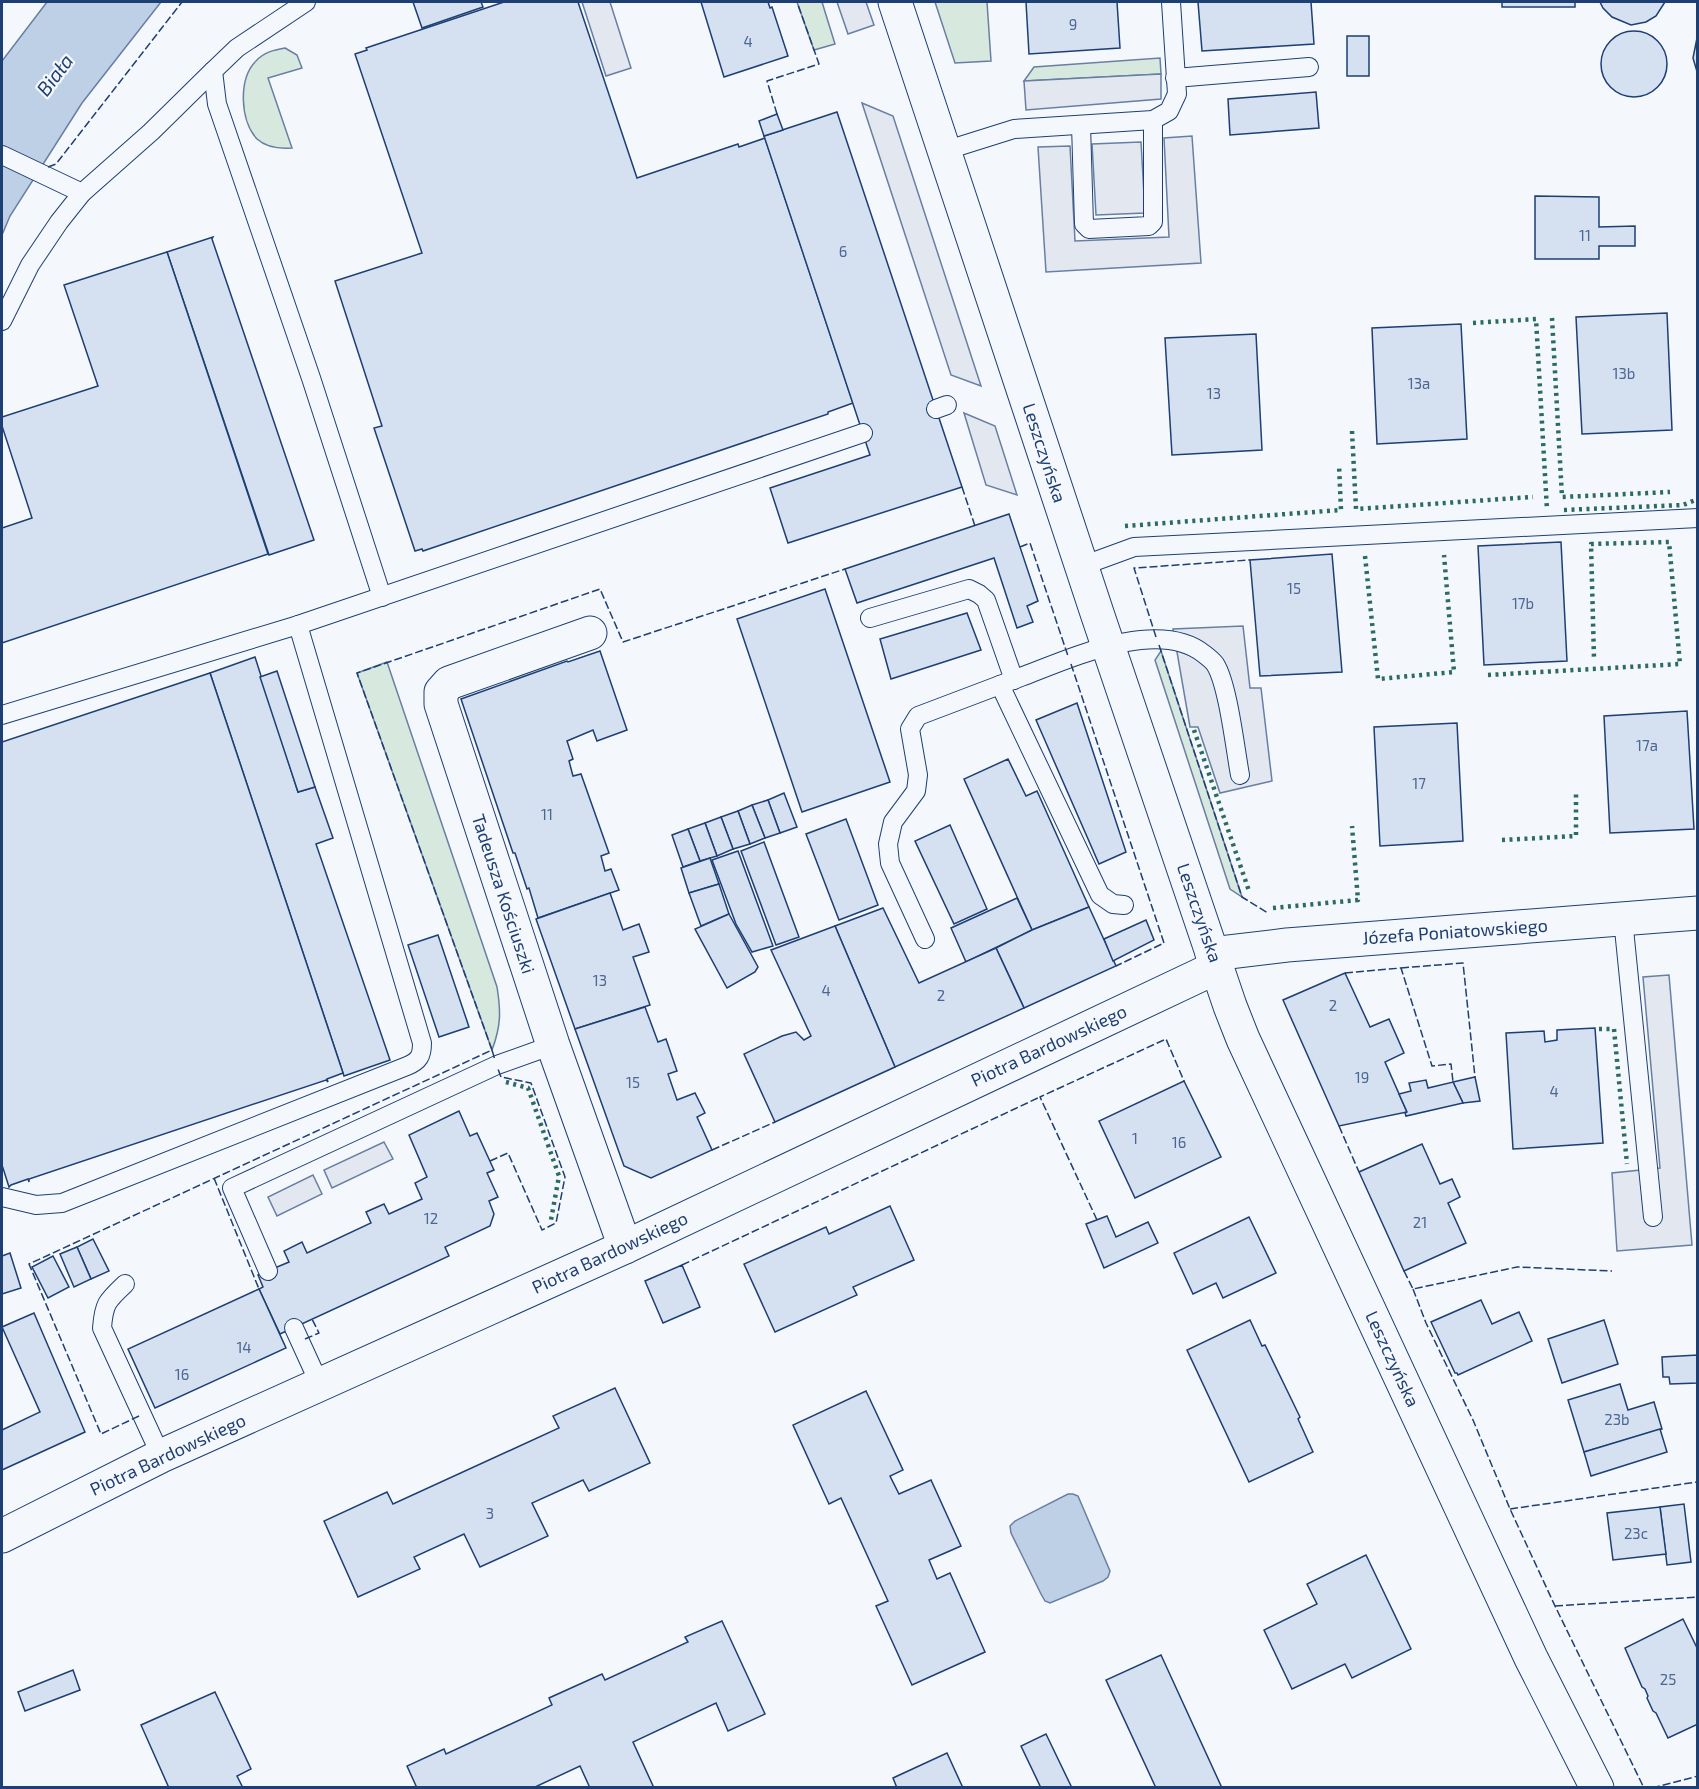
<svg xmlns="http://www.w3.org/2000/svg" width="1699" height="1789" font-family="'Exo 2',sans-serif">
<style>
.green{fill:#d7e8df;stroke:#687fa3;stroke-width:1.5}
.parking{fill:#e3e8f0;stroke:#687fa3;stroke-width:1.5}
.water{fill:#bed0e5;stroke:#687fa3;stroke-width:1.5}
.building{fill:#d5e0f0;stroke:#1d3f73;stroke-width:1.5}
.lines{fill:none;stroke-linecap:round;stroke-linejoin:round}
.lane-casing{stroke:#1d3f73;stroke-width:20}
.street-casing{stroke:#1d3f73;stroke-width:35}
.lane{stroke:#f4f7fb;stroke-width:18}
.street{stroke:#f4f7fb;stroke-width:33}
.hedge{stroke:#2c6c60;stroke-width:4.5;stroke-dasharray:3 4.5;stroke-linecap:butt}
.fence{stroke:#1d3f73;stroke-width:1.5;stroke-dasharray:8 3;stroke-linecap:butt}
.labels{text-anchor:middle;stroke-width:4.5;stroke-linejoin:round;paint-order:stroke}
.number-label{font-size:15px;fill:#4b6792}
.street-label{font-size:18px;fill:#1d3f73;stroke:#f4f7fb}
.water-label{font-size:20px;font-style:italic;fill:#1d3f73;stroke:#f4f7fb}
</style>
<rect width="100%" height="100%" fill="#f4f7fb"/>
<!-- green -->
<g class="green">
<path d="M797 2H822L835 44 814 50Z"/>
<path d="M935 2H987L991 61 955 63Z"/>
<path d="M285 48 297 55 302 68 268 78 292 148C279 149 267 148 257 139 240 121 238 79 256 61 264 52 274 50 285 48Z"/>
<path d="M1160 58 1161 74 1024 81 1034 67Z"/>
<path d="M1161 651 1242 897 1230 889 1155 660Z"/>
<path d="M387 662 497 987C501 1012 501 1026 492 1050L357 673Z"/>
</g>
<!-- parking -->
<g class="parking">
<path d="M582 2H610L631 68 606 76Z"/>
<path d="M837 2H866L874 25 848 34Z"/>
<path d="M1161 74V99L1026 110 1024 81Z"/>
<path d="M862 103 893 116 981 386 951 375Z"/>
<path d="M1192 136 1201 263 1046 272 1038 147 1070 146 1075 241 1169 237 1164 138Z"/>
<path d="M1141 142 1145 213 1096 215 1092 144Z"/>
<path d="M964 413 995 426 1017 495 986 485Z"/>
<path d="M1243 626 1250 688H1261L1272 781 1220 793 1198 727H1190L1173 629Z"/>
<path d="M1669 975 1692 1245 1617 1251 1612 1173 1660 1168 1643 977Z"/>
<path d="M384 1142 393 1159 332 1188 324 1170Z"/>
<path d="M313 1175 322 1194 277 1216 268 1197Z"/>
</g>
<!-- water -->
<g class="water">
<path d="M47 2H161L82 103 10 216 2 235V61Z"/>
<path d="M1068 1494H1073L1078 1496 1110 1571 1108 1577 1103 1581 1050 1603 1045 1601 1041 1594 1011 1533 1010 1526 1015 1521Z"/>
</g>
<!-- building -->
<g class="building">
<path d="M413 2H481L483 7 422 28Z"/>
<path d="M504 2H578L637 178 738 144 739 147 765 138 853 403 828 412V414L423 551 422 549 415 551 374 428 382 426 335 281 422 253 355 54 367 50 366 48Z"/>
<path d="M701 2H768L770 8 772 7 788 56 724 77Z"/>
<path d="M1026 2H1117L1120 48 1029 54Z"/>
<path d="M1198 2H1311L1314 44 1202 51Z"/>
<rect x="1502" y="2" width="73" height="5"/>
<path d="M1600 2H1665L1656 16 1646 22 1631 25 1612 17 1603 8Z"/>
<circle cx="1634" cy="64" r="33"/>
<path d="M1698 33V75L1693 58Z"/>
<rect x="1347" y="36" width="22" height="40"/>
<path d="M1316 92 1319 128 1230 135 1228 99Z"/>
<path d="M837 112 962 487 788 543 770 488 870 455 764 136Z"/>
<path d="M777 114 783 130 764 136 759 121Z"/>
<path d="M1535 196 1599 197V227L1635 226V246H1599V259H1535Z"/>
<path d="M213 237 212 239 314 540 269 555 167 252Z"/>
<path d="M167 252 268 554 2 643V528L32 518 2 426V417L98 386 64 285Z"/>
<path d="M1667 313 1672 430 1582 434 1576 317Z"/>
<path d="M1461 324 1467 439 1377 444 1372 328Z"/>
<path d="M1256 334 1262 450 1172 455 1165 338Z"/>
<path d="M1009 514 1038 601 1027 606 1033 622 1017 628 994 558 857 603 845 569Z"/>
<path d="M1561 542 1567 661 1484 665 1478 546Z"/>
<path d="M1332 554 1342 672 1260 676 1250 560Z"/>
<path d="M825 589 890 782 802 812 737 619Z"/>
<path d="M967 613 981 650 891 679 880 639Z"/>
<path d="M600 651 627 730 597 741 593 730 567 741 573 759 569 761 573 776 581 774 609 853 601 856 605 871 611 869 619 890 538 918 529 888 527 889 515 853H513L461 699 567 661 568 662Z"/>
<path d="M255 657 298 792 315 787 333 838 316 844 390 1060 344 1076 210 673Z"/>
<path d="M277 671 315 787 298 792 260 677Z"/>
<path d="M210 673 343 1073 327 1079 328 1082 326 1080 29 1179V1182L28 1179 11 1185 9 1187 2 1165V742Z"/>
<path d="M1077 703 1126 852 1099 864 1036 720Z"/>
<path d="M1687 711 1694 829 1610 833 1604 716Z"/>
<path d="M1457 723 1463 841 1380 846 1374 727Z"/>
<path d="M1008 759 1026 796 1037 791 1089 907 1032 930 964 779Z"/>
<path d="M784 793 797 827 780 833 768 800Z"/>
<path d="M768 800 780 833 765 838 752 805Z"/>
<path d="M752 805 765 838 750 844 738 811Z"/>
<path d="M738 811 750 844 733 849 721 817Z"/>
<path d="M721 817 733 849 717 856 705 823Z"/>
<path d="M846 819 878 905 839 920 806 834Z"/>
<path d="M705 823 717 856 700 861 688 829Z"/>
<path d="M950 825 987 909 954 924 915 841Z"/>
<path d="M688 829 700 861 683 867 672 835Z"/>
<path d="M764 842 799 937 776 945 741 851Z"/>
<path d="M738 851 773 946 752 952 736 924 712 860Z"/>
<path d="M710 858 719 884 689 893 681 868Z"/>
<path d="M719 884 729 914 701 926 689 893Z"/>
<path d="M610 893 623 930 639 924 649 952 633 957 650 1005 575 1029 536 919Z"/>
<path d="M1017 898 1032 930 966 962 951 928Z"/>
<path d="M1089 907 1116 966 1024 1008 996 948 1032 930Z"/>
<path d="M883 908 919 983 996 948 1024 1008 895 1067 835 926Z"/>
<path d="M729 914 758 967 755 972 727 988 695 929Z"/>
<path d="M1146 920 1154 940 1113 961 1104 939Z"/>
<path d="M835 926 895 1067 775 1122 744 1054 782 1036 796 1032 804 1040 811 1036 771 950Z"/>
<path d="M438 935 469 1027 439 1037 408 945Z"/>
<path d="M1345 973 1370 1027 1389 1019 1404 1053 1385 1062 1407 1112 1339 1126 1283 1000Z"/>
<path d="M645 1007 658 1042 666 1039 677 1071 668 1074 677 1100 695 1093 705 1113 697 1117 712 1150 651 1178 624 1166 575 1029Z"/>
<path d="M1595 1028 1603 1143 1513 1149 1506 1033 1544 1031 1545 1042 1557 1040V1030Z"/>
<path d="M1475 1077 1480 1101 1463 1103 1453 1082Z"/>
<path d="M1426 1080 1428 1088 1453 1082 1463 1103 1406 1116 1405 1113 1407 1112 1399 1094 1411 1091 1409 1083Z"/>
<path d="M1184 1081 1221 1157 1135 1198 1099 1121Z"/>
<path d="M459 1111 470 1136 477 1133 494 1170 487 1173 498 1197 489 1201 494 1214 490 1226 445 1247 449 1256 280 1334 259 1289 263 1287 258 1275 289 1262 284 1251 302 1242 307 1253 371 1223 366 1212 384 1204 389 1214 422 1199 415 1183 427 1177 409 1135Z"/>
<path d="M1422 1144 1440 1184 1452 1179 1460 1197 1448 1203 1466 1243 1404 1271 1359 1172Z"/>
<path d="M890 1206 914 1260 853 1287 857 1295 775 1332 744 1264 826 1227 829 1234Z"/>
<path d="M1107 1216 1116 1237 1148 1222 1158 1243 1104 1268 1086 1224Z"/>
<path d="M1249 1217 1276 1273 1223 1298 1216 1283 1193 1294 1174 1253Z"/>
<path d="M93 1239 109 1271 91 1279 77 1247Z"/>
<path d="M77 1247 91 1279 74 1287 60 1254Z"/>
<path d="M10 1253 21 1288 2 1294V1256Z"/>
<path d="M53 1256 69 1287 48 1298 32 1267Z"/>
<path d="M682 1265 700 1307 663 1323 645 1281Z"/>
<path d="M259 1289 286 1348 155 1408 128 1349Z"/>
<path d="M1481 1300 1492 1324 1519 1312 1532 1341 1458 1375 1457 1373H1455L1431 1322Z"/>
<path d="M34 1313 85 1432 2 1470V1430L40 1412 2 1327Z"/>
<path d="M1250 1320 1262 1346 1265 1345 1300 1417 1298 1419 1313 1452 1249 1482 1187 1350Z"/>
<path d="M1604 1320 1618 1364 1562 1383 1548 1339Z"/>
<path d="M1698 1355V1383L1670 1384 1669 1377H1663L1662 1357Z"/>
<path d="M1620 1384 1628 1410 1654 1402 1662 1429 1584 1452 1568 1400Z"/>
<path d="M615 1388 650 1463 589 1491 583 1480 532 1503 548 1536 480 1567 464 1534 414 1557 420 1569 358 1597 324 1521 387 1492 393 1504 559 1428 553 1416Z"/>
<path d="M866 1391 903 1470 890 1476 899 1494 931 1480 961 1546 929 1560 937 1579 950 1573 985 1652 912 1685 876 1606 888 1601 841 1498 829 1504 793 1425Z"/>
<path d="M1660 1429 1667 1452 1591 1476 1584 1452Z"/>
<path d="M1684 1504 1691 1562 1667 1565 1660 1507Z"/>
<path d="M1660 1507 1666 1554 1613 1560 1607 1513Z"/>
<path d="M1366 1555 1411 1649 1352 1678 1345 1664 1292 1689 1264 1630 1317 1604 1307 1584Z"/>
<path d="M1683 1619 1698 1650V1724L1668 1738 1656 1713 1653 1711 1647 1698 1648 1696 1645 1689 1642 1687 1625 1648Z"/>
<path d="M722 1621 765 1714 728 1731 716 1703 633 1742 654 1788H590L580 1766 533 1788H417L407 1766 444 1749 446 1754 552 1705 549 1698 602 1674 605 1680 688 1642 685 1637Z"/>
<path d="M1161 1655 1222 1788H1156L1106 1680Z"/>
<path d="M73 1670 80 1690 25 1711 18 1692Z"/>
<path d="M215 1692 251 1769 237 1776 243 1788H169L141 1725Z"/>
<path d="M1046 1734 1072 1788H1041L1021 1746Z"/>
<path d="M947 1753 963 1788H897L893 1778Z"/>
</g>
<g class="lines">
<!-- lane casing -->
<g class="lane-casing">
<g id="lane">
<path d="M306 2 237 48 213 71 217 104 311 378 382 597"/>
<path d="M1175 78 1309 67"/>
<path d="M1081 125 1084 224 1089 229 1149 226 1153 222V120"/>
<path d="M944 151 1014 129 1153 120 1169 111 1177 94 1171 2"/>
<path d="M2 155 82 193 151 132 213 71"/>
<path d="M2 321 30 265 59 222 82 193"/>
<path d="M936 409 947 405"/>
<path d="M1082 566 1134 547 1698 518"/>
<path d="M870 618 969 589 979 594 986 600 1014 680"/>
<path d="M1000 685 1100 895 1113 904 1124 905"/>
<path d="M2 715 298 625 863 433"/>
<path d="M1623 919 1653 1217"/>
<path d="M925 939 890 863 888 844 893 822 916 791 918 775 910 729 918 716C952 703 987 690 1021 677 1069 659 1158 617 1204 654 1208 657 1212 660 1215 664 1228 684 1235 748 1240 775"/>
<path d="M2 1197 36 1205 62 1203 407 1066C419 1061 422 1056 422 1043L298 625"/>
<path d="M268 1271 232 1188 497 1065 553 1045"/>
<path d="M125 1284C107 1301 104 1303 102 1328L161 1456"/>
<path d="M294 1328 320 1385"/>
</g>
</g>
<!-- street casing -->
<g class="street-casing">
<g id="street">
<path d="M895 2 1098 616 1230 1006 1243 1039 1531 1658 1597 1788"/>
<path d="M590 633 449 683 441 692V704L553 1045 625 1247"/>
<path d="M1212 954 1287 945 1698 913"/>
<path d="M2 1536 161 1456 625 1247 1217 967"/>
</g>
</g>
<!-- lane -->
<use href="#lane" class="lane"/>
<!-- street -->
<use href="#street" class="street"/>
<!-- hedge -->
<g class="hedge">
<path d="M1552 318 1562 497 1670 492"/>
<path d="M1473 323 1536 319 1547 510"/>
<path d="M1352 431 1356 509 1533 497"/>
<path d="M1564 510 1683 505 1698 499"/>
<path d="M1125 526 1341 510 1339 465"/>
<path d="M1365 556 1378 679 1454 672 1444 555"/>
<path d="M1488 675 1680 664 1669 542 1591 544 1594 659"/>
<path d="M1194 730 1249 891"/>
<path d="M1502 840 1576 836V792"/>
<path d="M1273 908 1358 900 1352 826"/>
<path d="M1599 1029H1614L1627 1164"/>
<path d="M506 1082 528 1088 559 1176 551 1220"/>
</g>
<!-- fence -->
<g class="fence">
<path d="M777 114 767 81 819 64 797 2"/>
<path d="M48 167 56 164 182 2"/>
<path d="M962 487 975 526"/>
<path d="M1020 547 1030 543 1068 656"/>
<path d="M1156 637 1134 568 1250 560"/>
<path d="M1159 645 1242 897 1268 913"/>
<path d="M1071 664 1164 943 1116 966"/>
<path d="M1401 968 1463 963 1475 1077"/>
<path d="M1345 973 1401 968 1432 1066 1451 1064 1453 1082"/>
<path d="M492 1050 357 673 600 589 623 642 845 569"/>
<path d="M1339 1126 1359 1172"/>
<path d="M712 1150 775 1122"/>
<path d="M490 1161 508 1153 542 1230 556 1223 565 1177 531 1083 501 1077 498 1069"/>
<path d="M214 1178 259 1289"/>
<path d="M1097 1220 1040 1097 1166 1039 1184 1081"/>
<path d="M682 1265 1040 1097"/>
<path d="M1404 1271 1413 1289 1517 1267 1612 1271"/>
<path d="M1413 1289 1426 1323 1473 1420 1510 1509 1555 1606 1644 1788"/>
<path d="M305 1339 319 1333 312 1319"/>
<path d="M139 1416 101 1434 29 1264 492 1050 495 1060"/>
<path d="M1510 1509 1697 1482"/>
<path d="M1555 1606 1698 1597"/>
<path d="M1652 1788 1698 1776"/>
</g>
</g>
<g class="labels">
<!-- number labels -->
<g class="number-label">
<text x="1073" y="30">9</text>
<text x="748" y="47">4</text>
<text x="1585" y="241">11</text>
<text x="843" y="257">6</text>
<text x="1624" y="379">13b</text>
<text x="1419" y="389">13a</text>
<text x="1214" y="399">13</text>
<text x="1294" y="594">15</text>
<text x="1523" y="609">17b</text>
<text x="1647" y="751">17a</text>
<text x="1419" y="789">17</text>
<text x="547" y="820">11</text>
<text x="600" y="986">13</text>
<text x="826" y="996">4</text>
<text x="941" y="1001">2</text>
<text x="1333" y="1011">2</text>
<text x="1362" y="1083">19</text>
<text x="633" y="1088">15</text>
<text x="1554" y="1097">4</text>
<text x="1135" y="1144">1</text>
<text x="1179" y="1148">16</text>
<text x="431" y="1224">12</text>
<text x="1420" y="1228">21</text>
<text x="244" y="1353">14</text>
<text x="182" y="1380">16</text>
<text x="1617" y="1425">23b</text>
<text x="490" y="1519">3</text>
<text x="1636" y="1539">23c</text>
<text x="1668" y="1685">25</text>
</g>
<!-- street labels -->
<g class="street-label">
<text transform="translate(1044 453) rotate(72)" y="6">Leszczyńska</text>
<text transform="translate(503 894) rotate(72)" y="6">Tadeusza Kościuszki</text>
<text transform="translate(1199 913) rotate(71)" y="6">Leszczyńska</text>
<text transform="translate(1455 932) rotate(-4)" y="6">Józefa Poniatowskiego</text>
<text transform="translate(1049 1046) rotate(-25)" y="6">Piotra Bardowskiego</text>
<text transform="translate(610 1253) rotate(-25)" y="6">Piotra Bardowskiego</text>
<text transform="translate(1392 1359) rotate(65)" y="6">Leszczyńska</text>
<text transform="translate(168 1455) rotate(-25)" y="6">Piotra Bardowskiego</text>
</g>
<!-- water labels -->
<g class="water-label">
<text transform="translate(55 75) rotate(-53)" y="7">Biała</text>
</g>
</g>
<!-- border -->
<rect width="1699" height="1789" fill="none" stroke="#1d3f73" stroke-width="6"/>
</svg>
